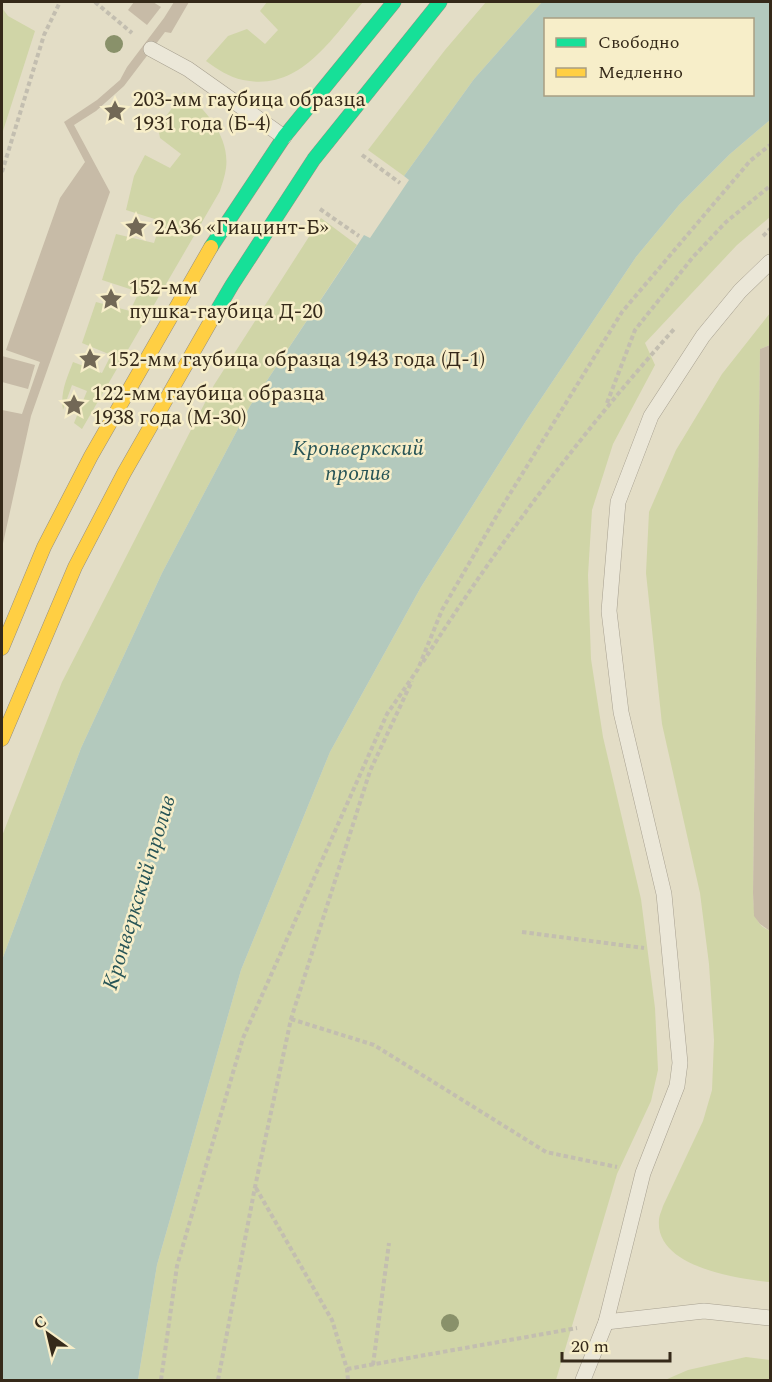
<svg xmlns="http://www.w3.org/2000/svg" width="772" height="1382" font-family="Spectral,serif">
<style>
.green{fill:#d0d5a7}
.water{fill:#b3c9bd;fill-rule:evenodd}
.building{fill:#c7bba7}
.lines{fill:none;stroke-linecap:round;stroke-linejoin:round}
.lane-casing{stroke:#a7a090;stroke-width:16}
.fast-casing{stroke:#979080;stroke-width:15}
.slow-casing{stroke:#979080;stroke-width:15}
.path{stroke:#c3beb0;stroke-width:4;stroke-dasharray:4.5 3;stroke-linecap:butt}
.lane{stroke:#ebe7d8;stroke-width:15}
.fast{stroke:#16e098;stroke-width:14}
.slow{stroke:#ffcf43;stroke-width:14}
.tree{fill:#89916a}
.labels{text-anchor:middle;stroke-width:5;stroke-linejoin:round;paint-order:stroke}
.poi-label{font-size:21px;fill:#352919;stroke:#f7eec9;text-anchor:start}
.water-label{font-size:22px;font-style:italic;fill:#275456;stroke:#f7eec9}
</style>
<rect width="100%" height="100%" fill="#e3ddc6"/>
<!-- green -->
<g class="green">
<path d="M267 2H363C331 39 300 92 243 80 229 77 217 69 206 61L228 36 247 29 265 44 278 30 260 11Z"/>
<path d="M486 2H542L474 79 404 176 368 150 445 50Z"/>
<path d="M2 8 8 16 35 31 2 134Z"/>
<path d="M184 92C206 110 230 137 226 168 225 176 222 184 220 191L82 429 74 423 87 391 72 385 63 410C60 392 67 378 73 362L102 373 111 355 82 343 96 302 130 311 139 292 102 280 116 234 154 243 161 221 126 210 134 176 145 155 170 168 181 154 160 138 158 127Z"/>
<path d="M770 120V217L737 245 645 343 655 365 613 444 592 510 588 575 591 659 603 737 641 899 655 1008 658 1070 651 1101 617 1174 556 1380H138L157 1265 241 970 330 752 421 587 526 421 636 257 679 205 730 154Z"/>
<path d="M321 218 357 245 250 406 162 573 81 748 2 960V836L62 682 214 385Z"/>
<path d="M770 313V345L760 349 753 893C754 909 753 924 770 931V1282C738 1279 655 1267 659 1220 659 1216 662 1210 663 1206L703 1121 712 1090 714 1040 709 964 700 893 662 724 646 573 649 512 676 450 722 374Z"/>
<path d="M746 1357 770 1360V1380H665L688 1370Z"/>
</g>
<!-- water -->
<path class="water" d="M542 2H770V120L730 154 679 205 636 257 526 421 421 587 330 752 241 970 157 1265 138 1380H2V960L81 748 162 573 250 406 364 235 370 238 409 180 404 176 474 79ZM546 20H752V94H546Z"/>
<!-- building -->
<g class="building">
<path d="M134 2H153L161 7 147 25 128 10Z"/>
<path d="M174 2H189L171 33 165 32 124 86 96 111 74 125 110 192 31 416 2 548V410L22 414 40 362 6 350 60 198 85 162 64 122 97 100 120 80 127 67 164 18Z"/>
<path d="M770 345V931L760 924 754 916 753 893 760 349Z"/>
<path d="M2 356 35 365 28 389 2 382Z"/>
</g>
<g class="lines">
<!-- lane casing -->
<g class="lane-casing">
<g id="lane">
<path d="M151 49 188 69 284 137"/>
<path d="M606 1322 704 1311 770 1318"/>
<path d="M583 1380 606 1322 643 1173 677 1086 680 1063 664 894 621 712 609 611 618 502 651 416 703 336 740 291 770 262"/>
</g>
</g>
<!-- fast casing -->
<g class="fast-casing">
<g id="fast">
<path d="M211 247 284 137 394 2"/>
<path d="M212 319 232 285 314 159 440 2"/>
</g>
</g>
<!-- slow casing -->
<g class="slow-casing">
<g id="slow">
<path d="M2 648 44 547 91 456 211 247"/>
<path d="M2 739 75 567 124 473 212 319"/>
</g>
</g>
<!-- path -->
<g class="path">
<path d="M95 2 132 33"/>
<path d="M362 155 400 183"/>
<path d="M2 172 44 35 60 2"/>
<path d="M320 209 359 236"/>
<path d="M763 236 770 229"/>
<path d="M607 403 635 330 693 257 726 222 770 186"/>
<path d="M423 662C498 544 582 432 675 328"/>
<path d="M522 932 644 948"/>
<path d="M291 1019 374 1045 546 1152 617 1167"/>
<path d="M256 1188 332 1320 347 1369 348 1380"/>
<path d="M373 1365 389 1243"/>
<path d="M347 1369 577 1328"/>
<path d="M161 1380 177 1266 243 1038 387 714 418 669 442 610 500 510 622 312 750 161 770 145"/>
<path d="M218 1380 255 1187 291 1019 370 771 412 681"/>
</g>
<!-- lane -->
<use href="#lane" class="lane"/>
<!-- fast -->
<use href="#fast" class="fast"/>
<!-- slow -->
<use href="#slow" class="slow"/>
</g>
<!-- trees -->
<g class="tree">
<circle cx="114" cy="44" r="9"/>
<circle cx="450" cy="1323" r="9"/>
</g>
<!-- icons -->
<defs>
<g id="sight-bare" transform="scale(1.8)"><path d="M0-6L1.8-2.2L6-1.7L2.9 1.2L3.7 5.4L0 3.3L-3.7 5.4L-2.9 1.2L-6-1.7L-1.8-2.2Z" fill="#726856" stroke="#f7eec9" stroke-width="2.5" paint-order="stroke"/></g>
</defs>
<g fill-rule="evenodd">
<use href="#sight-bare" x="115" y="111"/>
<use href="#sight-bare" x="136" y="227"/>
<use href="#sight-bare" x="111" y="299"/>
<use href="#sight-bare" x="90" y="359"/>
<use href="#sight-bare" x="74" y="405"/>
</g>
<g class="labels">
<!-- poi labels -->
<g class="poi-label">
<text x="133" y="106">203-мм гаубица образца<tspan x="133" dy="24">1931 года (Б-4)</tspan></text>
<text x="154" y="234">2А36 «Гиацинт-Б»</text>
<text x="129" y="294">152-мм<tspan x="129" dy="24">пушка-гаубица Д-20</tspan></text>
<text x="108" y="366">152-мм гаубица образца 1943 года (Д-1)</text>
<text x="92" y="400">122-мм гаубица образца<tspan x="92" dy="24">1938 года (М-30)</tspan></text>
</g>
<!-- water labels -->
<g class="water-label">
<text x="358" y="455">Кронверкский<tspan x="358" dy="25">пролив</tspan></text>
<text transform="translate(138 892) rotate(-73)" y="8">Кронверкский пролив</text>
</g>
</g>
<!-- border -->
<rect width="772" height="1382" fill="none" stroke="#352919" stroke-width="6"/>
<!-- legend -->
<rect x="544" y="18" width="210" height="78" fill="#f7eec9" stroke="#a99f83" stroke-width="1.5"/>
<rect x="556" y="38" width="30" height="9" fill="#16e098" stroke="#a99f83" stroke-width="1.5"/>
<text x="598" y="48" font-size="18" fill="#352919">Свободно</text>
<rect x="556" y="68" width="30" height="9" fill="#ffcf43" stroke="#a99f83" stroke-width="1.5"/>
<text x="598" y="78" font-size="18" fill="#352919">Медленно</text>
<!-- north arrow -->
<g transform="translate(48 1334) rotate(326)" stroke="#f7eec9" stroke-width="4.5" paint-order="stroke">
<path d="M0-4.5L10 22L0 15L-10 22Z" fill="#352919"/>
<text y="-9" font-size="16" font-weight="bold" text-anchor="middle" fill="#352919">С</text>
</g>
<!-- scale -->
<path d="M562 1352v9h108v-9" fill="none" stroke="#352919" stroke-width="3"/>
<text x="571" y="1352" font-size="18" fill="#352919" stroke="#f7eec9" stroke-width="4.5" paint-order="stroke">20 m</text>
</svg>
